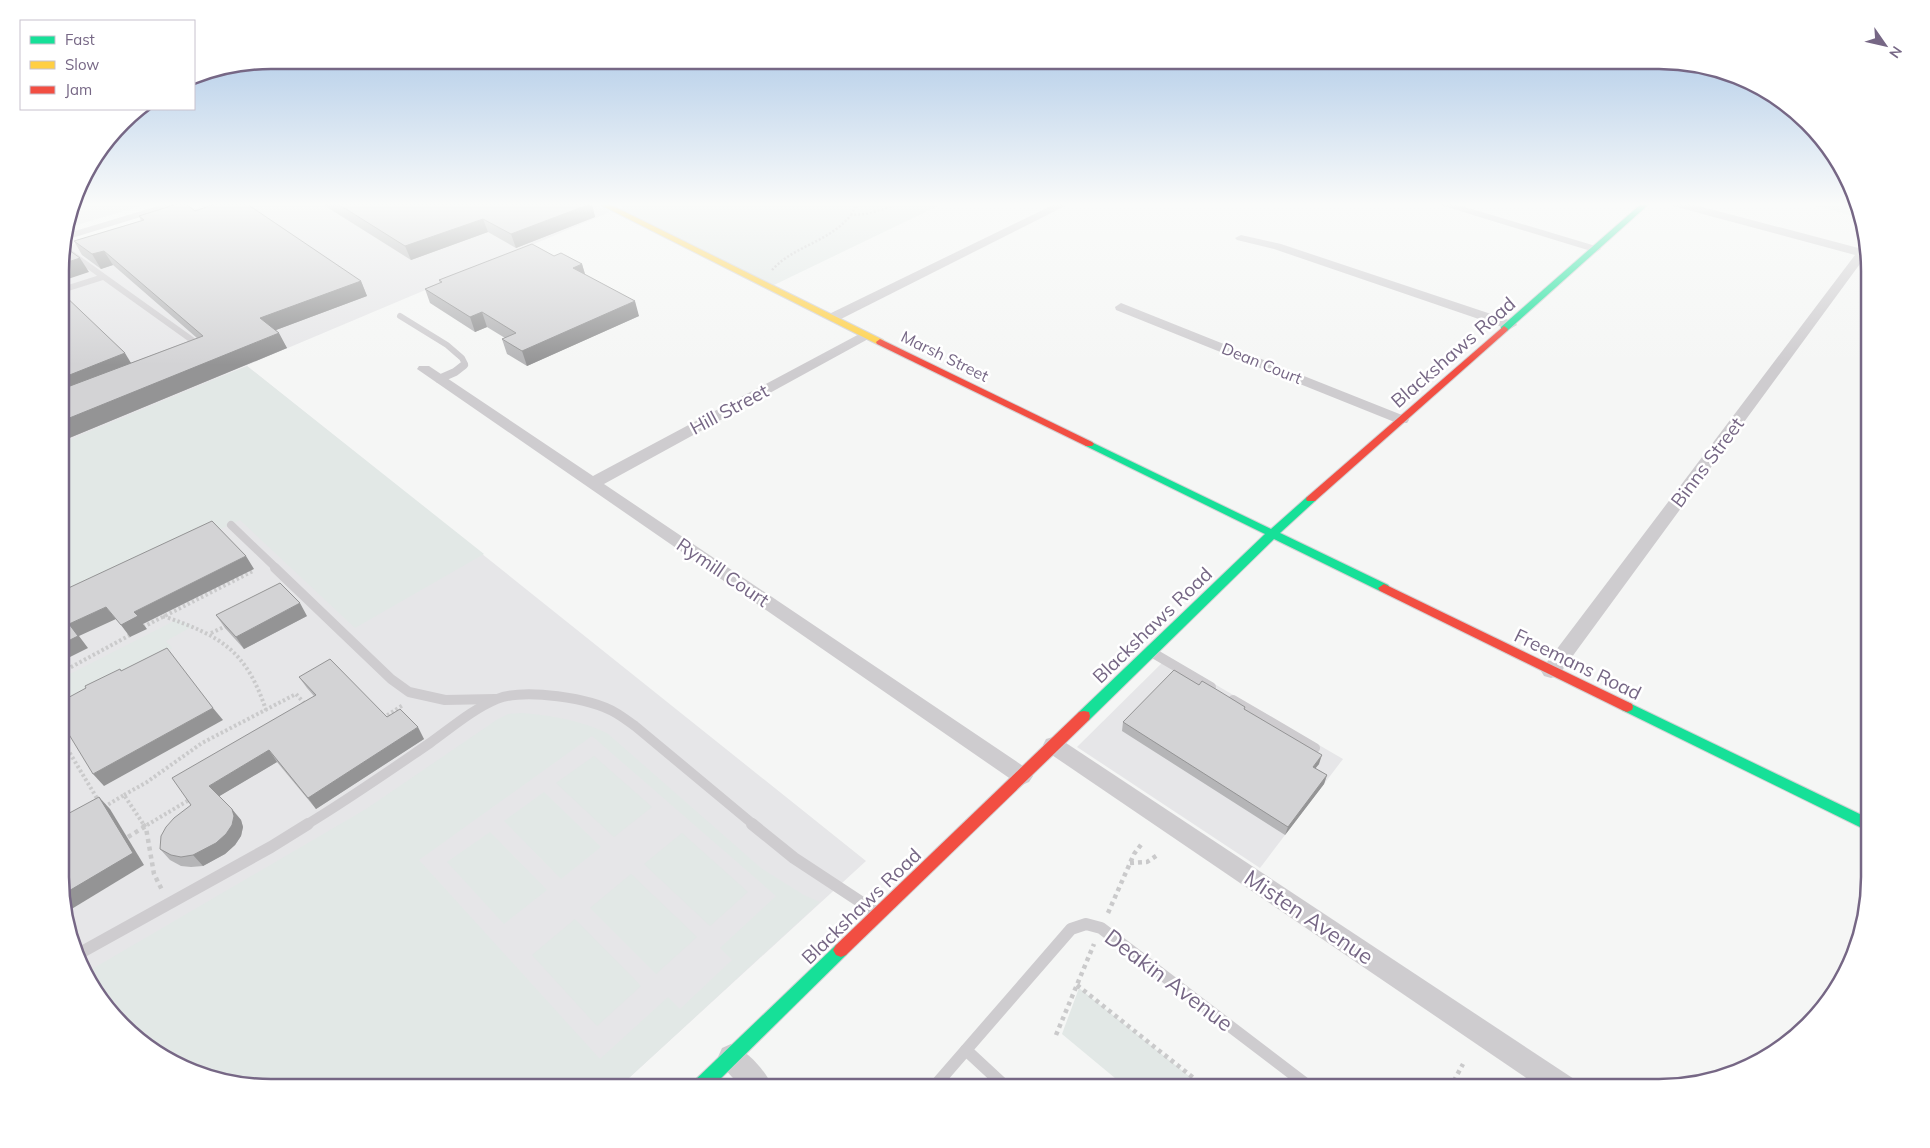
<svg xmlns="http://www.w3.org/2000/svg" width="1930" height="1148" font-family="Mulish,sans-serif">
<style>
.built{fill:#e6e6e8}
.green{fill:#e2e8e6;fill-rule:evenodd}
.lines{fill:none;stroke-linecap:round;stroke-linejoin:round}
.fast-casing{stroke:#d3d2d4;stroke-width:2}
.slow-casing{stroke:#d3d2d4;stroke-width:2}
.jam-casing{stroke:#d3d2d4;stroke-width:2}
.path-far2{stroke:#cacacb;stroke-width:2.5;stroke-dasharray:2 2;stroke-linecap:butt}
.path-far1{stroke:#cacacb;stroke-width:4;stroke-dasharray:2.5 2.5;stroke-linecap:butt}
.path{stroke:#cacacb;stroke-width:4.5;stroke-dasharray:4 4;stroke-linecap:butt}
.lane-far3{stroke:#cecccf;stroke-width:6}
.lane-far2{stroke:#cecccf;stroke-width:8}
.lane-far1{stroke:#cecccf;stroke-width:10}
.lane{stroke:#cecccf;stroke-width:12}
.street{fill:#cecccf;fill-rule:evenodd}
.fast{fill:#16e098;fill-rule:evenodd}
.slow{fill:#ffcf43;fill-rule:evenodd}
.jam{fill:#f24e42;fill-rule:evenodd}
.path-bridge-far1{stroke:#cacacb;stroke-width:4;stroke-dasharray:2.5 2.5;stroke-linecap:butt}
.path-bridge{stroke:#cacacb;stroke-width:4.5;stroke-dasharray:4 4;stroke-linecap:butt}
.wall{fill:#b5b5b7}
.shaded-wall{fill:#949495}
.building{fill:#d3d3d5;stroke:#949495}
.labels{text-anchor:middle;stroke-width:5;stroke-linejoin:round;paint-order:stroke}
.far-street-label{font-size:16px;fill:#766785;stroke:#fff}
.street-label{font-size:19px;fill:#766785;stroke:#fff}
.near-street-label{font-size:22px;fill:#766785;stroke:#fff}
.rim{fill:none;stroke:#766785;stroke-width:2.5}
</style>
<rect width="100%" height="100%" fill="#f5f6f5"/>
<!-- built -->
<g class="built">
<path d="M74 204H147L67 228Z"/>
<path d="M209 204H594L610 212 212 380 247 366 866 861 618 1088H271L216 1081 165 1060 95 994 62 904V248Z"/>
<path d="M1168 657 1343 759 1260 868 1077 747Z"/>
</g>
<!-- green -->
<g class="green">
<path d="M623 204H942L774 285 621 211Z"/>
<path d="M1808 204H1859L1862 218Z"/>
<path d="M247 366 484 554 355 628 240 520 62 604V443Z"/>
<path d="M176 620 193 626 166 641 172 648 151 661 62 705V678Z"/>
<path d="M523 713C555 716 578 720 607 733L761 868 804 895 820 902 618 1088H271L216 1081 165 1060 95 994 87 972 366 809 498 719 508 714ZM592 736 776 896 720 948 732 960 680 1009 668 997 600 1059 419 860Z"/>
<path d="M594 756 652 807 614 837 556 783Z"/>
<path d="M544 792 601 847 561 879 504 821Z"/>
<path d="M490 832 547 890 504 924 447 862Z"/>
<path d="M682 833 748 892 710 926 644 864Z"/>
<path d="M631 874 697 937 656 974 590 908Z"/>
<path d="M575 919 641 986 597 1026 532 955Z"/>
<path d="M1079 988 1204 1088H1127L1062 1034Z"/>
</g>
<g class="lines">
<!-- fast casing -->
<g class="fast-casing">
<g id="fast">
<path d="M1641 204H1649L1507 331H1501V327Z"/>
<path d="M1089 441 1271 529 1307 497H1315L1316 499 1315 501 1280 533 1388 585 1390 588 1388 591H1380L1274 539 1089 720 1084 721 1079 720 1078 716 1079 712 1265 534 1086 446 1084 444 1086 442Z"/>
<path d="M1627 702 1870 819V832L1622 710 1621 707 1622 704Z"/>
<path d="M841 943 846 945 849 950 846 955 711 1088H690L693 1082 836 945Z"/>
</g>
</g>
<!-- slow casing -->
<g class="slow-casing">
<path id="slow" d="M609 204 883 340 884 342 883 344H877L601 205Z"/>
</g>
<!-- jam casing -->
<g class="jam-casing">
<g id="jam">
<path d="M1504 326 1508 329 1507 331 1315 501H1307L1306 499 1307 497Z"/>
<path d="M880 339 1092 442 1094 444 1092 446H1086L877 344 876 342Z"/>
<path d="M1384 584 1632 704 1633 707 1632 710 1627 712 1622 710 1380 591 1378 588Z"/>
<path d="M1084 711 1089 712 1090 716 1089 720 846 955 841 957 836 955 833 950 836 945 1079 712Z"/>
</g>
</g>
<!-- path-far2 -->
<g class="path-far2">
<path d="M851 215 857 204"/>
<path d="M772 270C795 245 828 243 851 215L866 214 901 204"/>
</g>
<!-- path-far1 -->
<g class="path-far1">
<path d="M163 616C221 636 246 650 266 710"/>
<path d="M143 627 253 571"/>
<path d="M211 633 226 626"/>
<path d="M62 672 132 634"/>
<path d="M383 718 403 705"/>
<path d="M62 740 98 800"/>
<path d="M124 795 147 782 202 743 296 694 306 705"/>
<path d="M104 807 124 795 144 825"/>
</g>
<!-- path -->
<g class="path">
<path d="M143 824 146 828 154 874 162 890"/>
<path d="M1130 863 1147 862 1159 854"/>
<path d="M1108 913 1134 854 1143 842"/>
<path d="M1077 985 1206 1088"/>
<path d="M1056 1035 1094 944"/>
<path d="M1450 1088 1463 1064"/>
</g>
<!-- lane-far3 -->
<g class="lane-far3">
<path d="M62 247 192 340 186 349"/>
<path d="M62 290 103 277"/>
<path d="M400 316 447 345 462 358 465 364 463 366"/>
</g>
<!-- lane-far2 -->
<g class="lane-far2">
<path d="M439 379 455 372 464 365"/>
<path d="M231 525 277 569"/>
</g>
<!-- lane-far1 -->
<g class="lane-far1">
<path d="M275 568 391 679 409 692 445 700 495 699"/>
<path d="M1153 653 1211 687"/>
<path d="M1233 700 1315 748"/>
<path d="M306 825C349 799 389 771 430 743 451 728 473 709 497 699 525 688 591 698 616 713 623 717 629 722 635 726L754 825"/>
</g>
<!-- lane -->
<g class="lane">
<path d="M752 824 794 858 873 910"/>
<path d="M80 953 271 847 308 824"/>
<path d="M966 1050 1007 1088"/>
<path d="M933 1088 1071 929 1086 924 1101 928 1311 1088"/>
</g>
<!-- street -->
<g class="street">
<path d="M165 204H183L62 241 65 234Z"/>
<path d="M1055 204H1069L837 321 832 322 826 318 827 315Z"/>
<path d="M1437 204H1455L1599 247 1601 249 1595 253 1591 251Z"/>
<path d="M1672 204H1691L1866 250 1868 251 1870 258 1865 257 1558 676 1551 678 1544 676 1541 671 1544 666 1855 255 1673 206Z"/>
<path d="M1241 235 1281 244 1515 322 1517 325 1510 329 1505 328 1274 249 1237 240 1235 238Z"/>
<path d="M1121 303 1407 417 1409 420 1407 423H1397L1116 310 1115 307Z"/>
<path d="M865 331 872 335 870 338 604 484 1029 770 1033 776 1029 782 1022 785 1015 782 417 369 419 366H429L593 476Z"/>
<path d="M1053 737 1060 739 1574 1079 1578 1088H1541L1046 751 1043 745 1046 739Z"/>
<path d="M731 1044C748 1051 766 1071 773 1088H742L722 1066 718 1057 722 1048Z"/>
</g>
<!-- fast -->
<use href="#fast" class="fast"/>
<!-- slow -->
<use href="#slow" class="slow"/>
<!-- jam -->
<use href="#jam" class="jam"/>
<!-- path-bridge-far1 -->
<path class="path-bridge-far1" d="M147 825 189 800"/>
<!-- path-bridge -->
<path class="path-bridge" d="M128 837 149 824"/>
</g>
<!-- wall -->
<g class="wall">
<path d="M322 204H592L595 217 516 248 488 232 411 260Z"/>
<path d="M195 211 361 281 367 296 276 330 287 348 62 441V293L131 363 197 338 113 265 101 269 82 255 74 241 141 221 139 216Z"/>
<path d="M554 256 582 264 585 274 639 316 527 366 507 354 502 339 505 338 487 327 475 332 430 303 425 289 440 283 439 280Z"/>
<path d="M216 615 307 616 244 649 225 628Z"/>
<path d="M299 677 387 717 424 739 316 809 277 762 219 796 241 820 243 827 241 836 235 845 225 854 203 866 191 867 181 866 170 860 160 849 191 805 314 696 307 688Z"/>
<path d="M1199 685 1245 707 1244 710 1319 764 1315 768 1327 775 1324 784 1285 835 1122 731 1123 722Z"/>
</g>
<!-- shaded-wall -->
<g class="shaded-wall">
<path d="M590 204H592L595 217 516 248 511 234Z"/>
<path d="M483 219 488 232 411 260 405 246Z"/>
<path d="M104 251 113 265 101 269 92 254Z"/>
<path d="M80 258 89 272 65 280 66 282 62 283V264Z"/>
<path d="M582 264 586 278 573 268Z"/>
<path d="M361 281 367 296 268 333 260 318Z"/>
<path d="M635 301 639 316 527 366 522 351Z"/>
<path d="M482 312 487 327 475 332 470 317Z"/>
<path d="M279 333 287 348 62 441V421Z"/>
<path d="M125 353 134 368 62 397V378Z"/>
<path d="M246 556 254 569 143 624 147 629 130 637 121 625 134 612Z"/>
<path d="M300 603 307 616 244 649 236 637Z"/>
<path d="M106 607 116 619 79 636 88 648 62 661V644L69 624Z"/>
<path d="M213 708 223 720 104 786 93 774Z"/>
<path d="M418 727 424 739 316 809 308 798Z"/>
<path d="M269 750 277 762 218 797 209 786Z"/>
<path d="M1322 755 1319 764 1310 775 1313 767Z"/>
<path d="M1327 775 1324 784 1285 835 1288 827Z"/>
<path d="M99 797 110 809 144 865 65 913 62 904V895Z"/>
<path d="M232 809 241 820 243 827 241 836 235 845 225 854 203 866 193 855Z"/>
</g>
<!-- building -->
<g class="building">
<path d="M177 204H186L195 211 215 204H247L361 281 260 318 279 333 62 421V389L203 336 104 251 92 254 74 241 144 220 139 216Z"/>
<path d="M338 204H590L511 234 483 219 405 246Z"/>
<path d="M532 244 554 256 561 253 582 264 573 268 635 301 522 351 502 339 516 333 482 312 470 317 425 289 442 282 439 280Z"/>
<path d="M62 245 80 258 62 264Z"/>
<path d="M62 293 125 353 62 378Z"/>
<path d="M212 521 246 556 134 612 138 616 121 625 106 607 69 624 78 636 62 644V591Z"/>
<path d="M280 583 300 603 236 637 216 615Z"/>
<path d="M167 648 213 708 93 774 62 723V701L86 688 85 686 120 669 121 671Z"/>
<path d="M330 659 387 717 400 709 418 727 308 798 269 750 209 786 232 809 234 816 232 825 226 834 216 843 193 855 181 857 171 855 160 849 161 836 166 827 174 818 191 805 172 778 316 695 299 677Z"/>
<path d="M1174 670 1199 685 1202 681 1219 691 1245 707 1244 709 1322 755 1313 767 1327 775 1288 827 1123 722Z"/>
<path d="M99 797 133 853 62 895V817Z"/>
</g>
<!-- sky -->
<linearGradient id="sky" x2="0" y2="1"><stop stop-color="#a1c1e4"/><stop offset="0.56" stop-color="#fafbfa"/><stop offset="1" stop-color="#fafbfa" stop-opacity="0"/></linearGradient>
<rect width="1930" height="365" fill="url(#sky)"/>
<g class="labels">
<!-- far-street labels -->
<g class="far-street-label">
<text transform="translate(945 356) rotate(26)" y="6">Marsh Street</text>
<text transform="translate(1262 363) rotate(22)" y="6">Dean Court</text>
</g>
<!-- street labels -->
<g class="street-label">
<text transform="translate(1453 352) rotate(-41)" y="7">Blackshaws Road</text>
<text transform="translate(729 409) rotate(-28)" y="7">Hill Street</text>
<text transform="translate(1707 462) rotate(-53)" y="7">Binns Street</text>
<text transform="translate(723 572) rotate(34)" y="7">Rymill Court</text>
<text transform="translate(1152 625) rotate(-44)" y="7">Blackshaws Road</text>
<text transform="translate(1578 664) rotate(26)" y="7">Freemans Road</text>
<text transform="translate(861 906) rotate(-44)" y="7">Blackshaws Road</text>
</g>
<!-- near-street labels -->
<g class="near-street-label">
<text transform="translate(1309 917) rotate(34)" y="8">Misten Avenue</text>
<text transform="translate(1169 980) rotate(37)" y="8">Deakin Avenue</text>
</g>
</g>
<!-- crop -->
<path d="M0 0H1930V1148H0ZM271 69H1659A202 202 0 0 1 1861 271V877A202 202 0 0 1 1659 1079H271A202 202 0 0 1 69 877V271A202 202 0 0 1 271 69Z" fill="#fff" fill-rule="evenodd"/>
<path class="rim" d="M271 69H1659A202 202 0 0 1 1861 271V877A202 202 0 0 1 1659 1079H271A202 202 0 0 1 69 877V271A202 202 0 0 1 271 69Z"/>
<!-- legend -->
<rect x="20" y="20" width="175" height="90" fill="#ffffff" stroke="#c8c2ce"/>
<rect x="30" y="36" width="25" height="8" fill="#16e098" stroke="#c8c2ce"/>
<text x="65" y="45" font-size="15" fill="#766785">Fast</text>
<rect x="30" y="61" width="25" height="8" fill="#ffcf43" stroke="#c8c2ce"/>
<text x="65" y="70" font-size="15" fill="#766785">Slow</text>
<rect x="30" y="86" width="25" height="8" fill="#f24e42" stroke="#c8c2ce"/>
<text x="65" y="95" font-size="15" fill="#766785">Jam</text>
<!-- north arrow -->
<g transform="translate(1885 45) rotate(124)" stroke="#ffffff" stroke-width="4" paint-order="stroke">
<path d="M0-4L9 19L0 12L-9 19Z" fill="#766785"/>
<text y="-8" font-size="14" font-weight="bold" text-anchor="middle" fill="#766785">N</text>
</g>
</svg>
